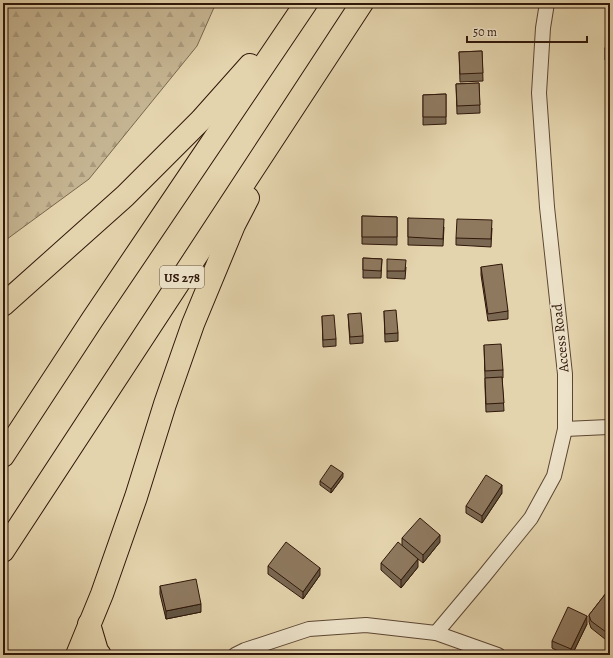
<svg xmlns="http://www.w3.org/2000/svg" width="613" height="658" font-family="Alegreya,serif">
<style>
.forest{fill:url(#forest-firs);stroke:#7a664e}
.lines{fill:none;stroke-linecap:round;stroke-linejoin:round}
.minor-casing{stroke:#5d4633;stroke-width:16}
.motorway-casing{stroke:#30170a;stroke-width:24}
.minor{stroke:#ede3ca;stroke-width:14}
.motorway{stroke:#e4d4ad;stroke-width:22}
.wall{fill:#7a6852;stroke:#30170a}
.shaded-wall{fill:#635542;stroke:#30170a}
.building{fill:#8e795f;stroke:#30170a}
.labels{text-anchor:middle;stroke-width:3.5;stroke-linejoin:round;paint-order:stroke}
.shield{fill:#ede3ca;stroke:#695444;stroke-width:1}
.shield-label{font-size:13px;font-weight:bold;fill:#30170a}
.street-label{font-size:14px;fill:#30170a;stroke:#ede3ca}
</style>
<defs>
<pattern id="forest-firs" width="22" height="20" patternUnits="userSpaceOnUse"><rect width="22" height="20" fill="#c5b491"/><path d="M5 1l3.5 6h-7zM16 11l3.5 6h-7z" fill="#aa9a7c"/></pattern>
</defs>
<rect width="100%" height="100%" fill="#e4d4ad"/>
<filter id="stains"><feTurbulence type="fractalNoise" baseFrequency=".005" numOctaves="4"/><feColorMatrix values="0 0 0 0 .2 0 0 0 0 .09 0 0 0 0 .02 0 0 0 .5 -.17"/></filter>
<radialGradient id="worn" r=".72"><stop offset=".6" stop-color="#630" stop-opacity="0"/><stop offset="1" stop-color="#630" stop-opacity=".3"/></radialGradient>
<!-- forest -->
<path class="forest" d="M3 3H216L197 46 89 179 3 242Z"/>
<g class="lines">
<!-- minor casing -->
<g class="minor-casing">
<g id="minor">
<path d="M565 429 608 427 610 426"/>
<path d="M436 633 484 576 531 518 554 476 565 429V374L547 207 539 93 543 28 547 3"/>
<path d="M235 655 245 650 309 629 366 625 436 633 498 655"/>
</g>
</g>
<!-- motorway casing -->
<g class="motorway-casing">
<g id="motorway">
<path d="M3 305 125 196 201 120 250 65"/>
<path d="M3 456 92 320 306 3"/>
<path d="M3 551 362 3"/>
<path d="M89 624 97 651 100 655"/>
<path d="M77 655 102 594 136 497 165 404 193 324 234 225 248 198"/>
</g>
</g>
<!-- minor -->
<use href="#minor" class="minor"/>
<!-- motorway -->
<use href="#motorway" class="motorway"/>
</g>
<!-- wall -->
<g class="wall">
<path d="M610 29V61L605 60V49Z"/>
<path d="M482 51 483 81 460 82 459 52Z"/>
<path d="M479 83 480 113 457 114 456 84Z"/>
<path d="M446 94V124L423 125V95Z"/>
<path d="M362 216 397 217V245L362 244Z"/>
<path d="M408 218 444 227 443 246 408 245Z"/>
<path d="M492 228 491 247 456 245V238Z"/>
<path d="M363 258 382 259 381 278H363Z"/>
<path d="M406 267 405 279 387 278V271Z"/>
<path d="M481 267 508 311V319L488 321 481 275Z"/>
<path d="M384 311 398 333V341L385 342Z"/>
<path d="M348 314 363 336V343L350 344Z"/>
<path d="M322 316 336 339V346L323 347Z"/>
<path d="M484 345 503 370V378H502L504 411 486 412 485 386V378Z"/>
<path d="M343 477 331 493 320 485V481Z"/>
<path d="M502 493 482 523 466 513V506Z"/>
<path d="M402 538 440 542 423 563 402 546Z"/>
<path d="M381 563 418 567 401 588 381 570Z"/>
<path d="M268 566 320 575 303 599 268 574Z"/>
<path d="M160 586 201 612 166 619 160 594Z"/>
<path d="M610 588V643L591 628 589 622V615Z"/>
<path d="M587 624 572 655H566L552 648V641Z"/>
</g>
<!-- shaded-wall -->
<g class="shaded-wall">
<path d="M343 473V477L331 493V489Z"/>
<path d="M502 485V493L482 523V516Z"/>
<path d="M440 535V542L423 563V555Z"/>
<path d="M418 559V567L401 588V580Z"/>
<path d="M320 568V575L303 599V592Z"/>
<path d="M201 604V612L166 619V611Z"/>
<path d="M587 616V624L572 655H571V649Z"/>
</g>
<!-- building -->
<g class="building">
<path d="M609 29H610V50L605 49Z"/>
<path d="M482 51 483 73 460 74 459 52Z"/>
<path d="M479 83 480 105 457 106 456 84Z"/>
<path d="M446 94V117H423V95Z"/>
<path d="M362 216 397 217V237H362Z"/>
<path d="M408 218 444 219 443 239 408 237Z"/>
<path d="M457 219 492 220 491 239 456 238Z"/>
<path d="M363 258 382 259 381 271 363 270Z"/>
<path d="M387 259 406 260 405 271H387Z"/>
<path d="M502 264 508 311 488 314 481 267Z"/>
<path d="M396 310 398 333 385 334 384 311Z"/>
<path d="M361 313 363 336 350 337 348 314Z"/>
<path d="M334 315 336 339 323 340 322 316Z"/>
<path d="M501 344 503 370 485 371 484 345Z"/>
<path d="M502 377 504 403 486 404 485 378Z"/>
<path d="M331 465 343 473 331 489 320 481Z"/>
<path d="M486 475 502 485 482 516 466 506Z"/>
<path d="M420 518 440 535 423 555 402 538Z"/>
<path d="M286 542 320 568 303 592 268 566Z"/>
<path d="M398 542 418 559 401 580 381 563Z"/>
<path d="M196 579 201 604 166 611 160 586Z"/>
<path d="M610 588V635L591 621 589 615Z"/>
<path d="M568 607 587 616 571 649 552 641Z"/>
</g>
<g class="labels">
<!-- shield labels -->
<rect class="shield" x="160" y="266" width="44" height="22" rx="3"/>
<g class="shield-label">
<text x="182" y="282">US 278</text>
</g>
<!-- street labels -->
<g class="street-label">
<text transform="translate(560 338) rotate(-96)" y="5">Access Road</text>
</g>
</g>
<!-- margin -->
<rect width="613" height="658" fill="none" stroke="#e4d4ad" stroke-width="16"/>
<rect x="4" y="4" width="605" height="650" fill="none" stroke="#30170a" stroke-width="2"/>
<rect x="8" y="8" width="597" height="642" fill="none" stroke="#30170a"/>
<!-- scale -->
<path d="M467 36v6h120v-6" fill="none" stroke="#30170a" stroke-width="2"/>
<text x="473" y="36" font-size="12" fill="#30170a" stroke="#ede3ca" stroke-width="3" paint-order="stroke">50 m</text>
<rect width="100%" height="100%" filter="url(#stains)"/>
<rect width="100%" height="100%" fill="url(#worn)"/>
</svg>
